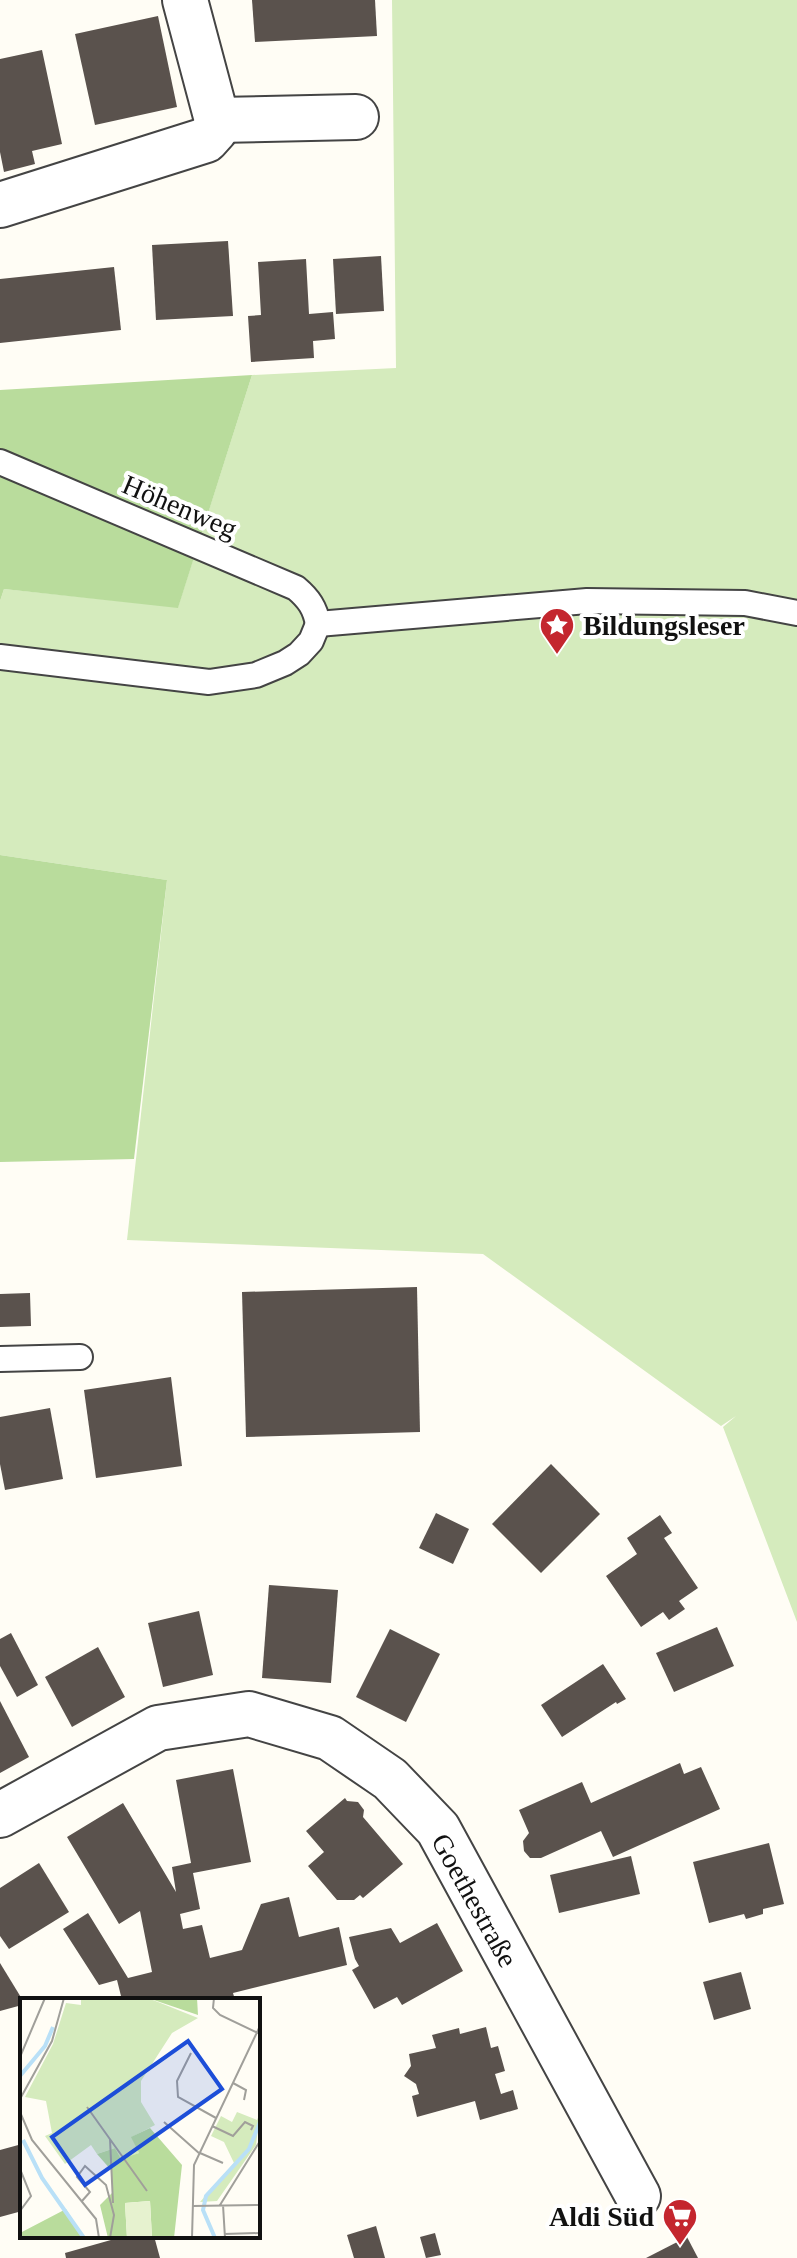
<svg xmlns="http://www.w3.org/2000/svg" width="797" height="2258" font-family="'Times New Roman',serif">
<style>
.green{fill:#d5ebbd}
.forest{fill:#b9dc9c}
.building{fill:#5a524d}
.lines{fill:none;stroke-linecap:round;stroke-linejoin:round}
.lane-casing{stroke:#444;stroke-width:28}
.street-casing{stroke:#444;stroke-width:48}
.lane{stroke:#fff;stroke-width:24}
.street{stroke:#fff;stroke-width:44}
.labels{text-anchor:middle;stroke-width:8;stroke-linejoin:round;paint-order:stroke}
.street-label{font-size:28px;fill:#111;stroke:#fff}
.poi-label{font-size:28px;font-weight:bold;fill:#111;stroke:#fff;text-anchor:start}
.inset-river{fill:none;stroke:#b9e0f7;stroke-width:4}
.inset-road{fill:none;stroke:#a09f9a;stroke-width:2}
.view{fill:#1d4ed8;fill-opacity:0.15;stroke:#1d4ed8;stroke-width:4}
.inset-edge{fill:none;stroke:#111;stroke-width:4}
</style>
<rect width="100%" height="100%" fill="#fffdf5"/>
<!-- green -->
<path class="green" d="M392 0H797V1622L723 1427 736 1416 721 1426 483 1254 127 1240 167 880 0 855V601L4 589 178 607 252 375 396 368Z"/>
<!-- forest -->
<g class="forest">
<path d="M252 375 178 608 4 589 0 601V390Z"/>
<path d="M0 855 167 880 134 1159 0 1162Z"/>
</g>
<!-- building -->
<g class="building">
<path d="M252 0H375L377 36 255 42Z"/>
<path d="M158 16 177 107 95 125 75 34Z"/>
<path d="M42 50 62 144 32 151 35 164 4 172 0 152V59Z"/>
<path d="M228 241 233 316 156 320 152 245Z"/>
<path d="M381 256 384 311 336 314 333 259Z"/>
<path d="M306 259 309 314 333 312 335 339 313 341 314 358 251 362 248 316 261 315 258 262Z"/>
<path d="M114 267 121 330 0 343V279Z"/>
<path d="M417 1287 420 1432 246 1437 242 1292Z"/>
<path d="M30 1293 31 1326 0 1327V1294Z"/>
<path d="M171 1377 182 1466 96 1478 84 1390Z"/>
<path d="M50 1408 63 1479 5 1490 0 1464V1417Z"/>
<path d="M551 1464 600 1514 541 1573 492 1524Z"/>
<path d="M436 1513 469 1529 453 1564 419 1548Z"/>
<path d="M660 1515 672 1533 664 1538 698 1588 679 1601 685 1609 669 1620 663 1612 641 1627 606 1576 637 1554 627 1538Z"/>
<path d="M269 1585 338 1590 331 1683 262 1678Z"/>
<path d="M199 1611 213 1675 163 1687 148 1623Z"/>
<path d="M717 1627 734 1666 674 1692 656 1653Z"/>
<path d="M390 1629 440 1654 406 1722 356 1697Z"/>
<path d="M11 1633 38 1685 17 1697 0 1666V1639Z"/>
<path d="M98 1647 125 1697 72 1727 45 1677Z"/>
<path d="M603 1664 626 1699 617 1704 616 1702 562 1737 541 1705Z"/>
<path d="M0 1701 29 1757 0 1773Z"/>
<path d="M680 1763 684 1774 701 1767 720 1809 613 1857 601 1831 541 1858H530L524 1851 523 1841 529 1833 519 1810 582 1782 591 1803Z"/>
<path d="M233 1769 251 1862 193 1873 200 1909 180 1914 183 1929 202 1925 210 1958 242 1950 261 1904 289 1897 299 1937 339 1927 347 1965 233 1993 235 2000H122L117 1980 99 1985 63 1929 88 1913 128 1978 152 1972 140 1911 119 1924 67 1837 123 1803 176 1892 172 1867 191 1863 176 1780Z"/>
<path d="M345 1798 347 1801 358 1802 364 1810 363 1817 403 1864 363 1898 360 1895 354 1900H337L308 1866 324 1852 306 1831Z"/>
<path d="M769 1843 784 1904 763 1909V1914L746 1919 744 1914 709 1923 693 1862Z"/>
<path d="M631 1856 640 1894 559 1913 550 1875Z"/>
<path d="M39 1863 69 1912 9 1949 0 1936V1888Z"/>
<path d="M437 1923 463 1971 402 2005 397 1997 374 2009 352 1970 359 1966 355 1959 349 1937 391 1928 400 1943Z"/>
<path d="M0 1963 22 1999V2005L0 2011Z"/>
<path d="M741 1972 751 2009 714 2020 703 1982Z"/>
<path d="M486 2027 491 2048 498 2046 505 2071 495 2074 501 2094 513 2090 518 2109 480 2120 475 2101 417 2117 412 2096 419 2094 416 2084 404 2076 411 2066 409 2054 436 2048 432 2035 459 2028 460 2034Z"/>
<path d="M22 2144V2211L0 2217V2150Z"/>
<path d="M376 2226 385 2258H354L347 2235Z"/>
<path d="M435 2233 441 2255 426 2258 420 2237Z"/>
<path d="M125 2236H154L160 2258H66L65 2253Z"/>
<path d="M687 2237 698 2258H646Z"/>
</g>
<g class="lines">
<!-- lane casing -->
<g class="lane-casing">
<g id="lane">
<path d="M0 462 296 588C309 599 315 608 318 624"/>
<path d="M318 624 587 601 745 603 797 613"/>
<path d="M0 657 209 682 256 675 285 663 299 654 311 641 318 624"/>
<path d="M0 1359 80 1357"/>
</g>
</g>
<!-- street casing -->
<g class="street-casing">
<g id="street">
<path d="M217 120 356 117"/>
<path d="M0 205 206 140 215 130 217 120 185 0"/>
<path d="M0 1815 158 1728 249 1714 330 1738 390 1779 438 1829 638 2196"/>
</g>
</g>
<!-- lane -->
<use href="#lane" class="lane"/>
<!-- street -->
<use href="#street" class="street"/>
</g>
<!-- icons -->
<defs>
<g id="sight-pin" transform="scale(1.8)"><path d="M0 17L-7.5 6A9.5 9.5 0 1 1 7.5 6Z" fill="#c4262e" stroke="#fff"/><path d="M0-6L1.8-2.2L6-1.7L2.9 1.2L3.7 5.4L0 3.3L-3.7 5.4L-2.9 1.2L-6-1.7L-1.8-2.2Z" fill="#fff"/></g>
<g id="supermarket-pin" transform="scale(1.8)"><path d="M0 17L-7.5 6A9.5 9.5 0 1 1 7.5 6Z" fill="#c4262e" stroke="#fff"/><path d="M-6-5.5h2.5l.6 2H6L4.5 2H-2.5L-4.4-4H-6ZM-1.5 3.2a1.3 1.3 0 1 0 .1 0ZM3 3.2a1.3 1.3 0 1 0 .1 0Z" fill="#fff"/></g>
</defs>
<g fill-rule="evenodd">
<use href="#sight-pin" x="557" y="625"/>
<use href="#supermarket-pin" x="680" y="2216"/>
</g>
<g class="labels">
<!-- street labels -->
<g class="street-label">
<text transform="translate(180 506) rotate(23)" y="10">Höhenweg</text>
<text transform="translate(475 1900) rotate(61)" y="10">Goethestraße</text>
</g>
<!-- poi labels -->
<g class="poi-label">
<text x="583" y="635">Bildungsleser</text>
<text x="654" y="2226" text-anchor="end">Aldi Süd</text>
</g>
</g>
<!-- overview -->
<g transform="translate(20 1998)">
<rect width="240" height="240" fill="#fffdf5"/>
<path d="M61 0H128L178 20 152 35 121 83V104L135 127 112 139 119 155 101 162 95 150 77 156 71 147 45 166 25 138 32 135 26 103 5 99 33 46 46 5 61 7ZM217 114 237 122 240 115 236 147 197 203 180 204 214 165 204 144 191 138 201 118 212 124Z" fill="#d5ebbd"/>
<path d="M128 0H177L178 17ZM130 130 162 167 154 240H132L130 203 105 205 107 240H88L80 207 93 194 91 172 77 156 95 150 101 161 119 155 111 139ZM46 211 64 240H0V235Z" fill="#b9dc9c"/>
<path d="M130 203 132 240H107L105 205Z" fill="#e6f2cf"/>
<path class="inset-river" d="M0 78 25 48 33 29M3 142 22 180 64 240M195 240 183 212 186 198 229 151 240 124"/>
<path class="inset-road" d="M194 0 193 10 200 17 240 36M171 55 157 83 158 99 196 120M0 59 25 0M213 85 226 92 224 102M0 101 32 43 44 0M67 109 127 193M0 114 12 142 76 221 79 240M144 124 180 156M192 128 213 138 225 124 233 128 231 132M90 141 93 205M180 155 203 165M0 171 11 198 0 213M62 203 70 194 57 179 65 168 86 187 94 217 90 240M200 207 240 143M203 207 205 240M173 208 240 207M204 236 240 235M172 240 174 167 240 28"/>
<path class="view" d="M168 43 202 91 65 187 32 139Z"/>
<rect width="240" height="240" class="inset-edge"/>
</g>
</svg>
